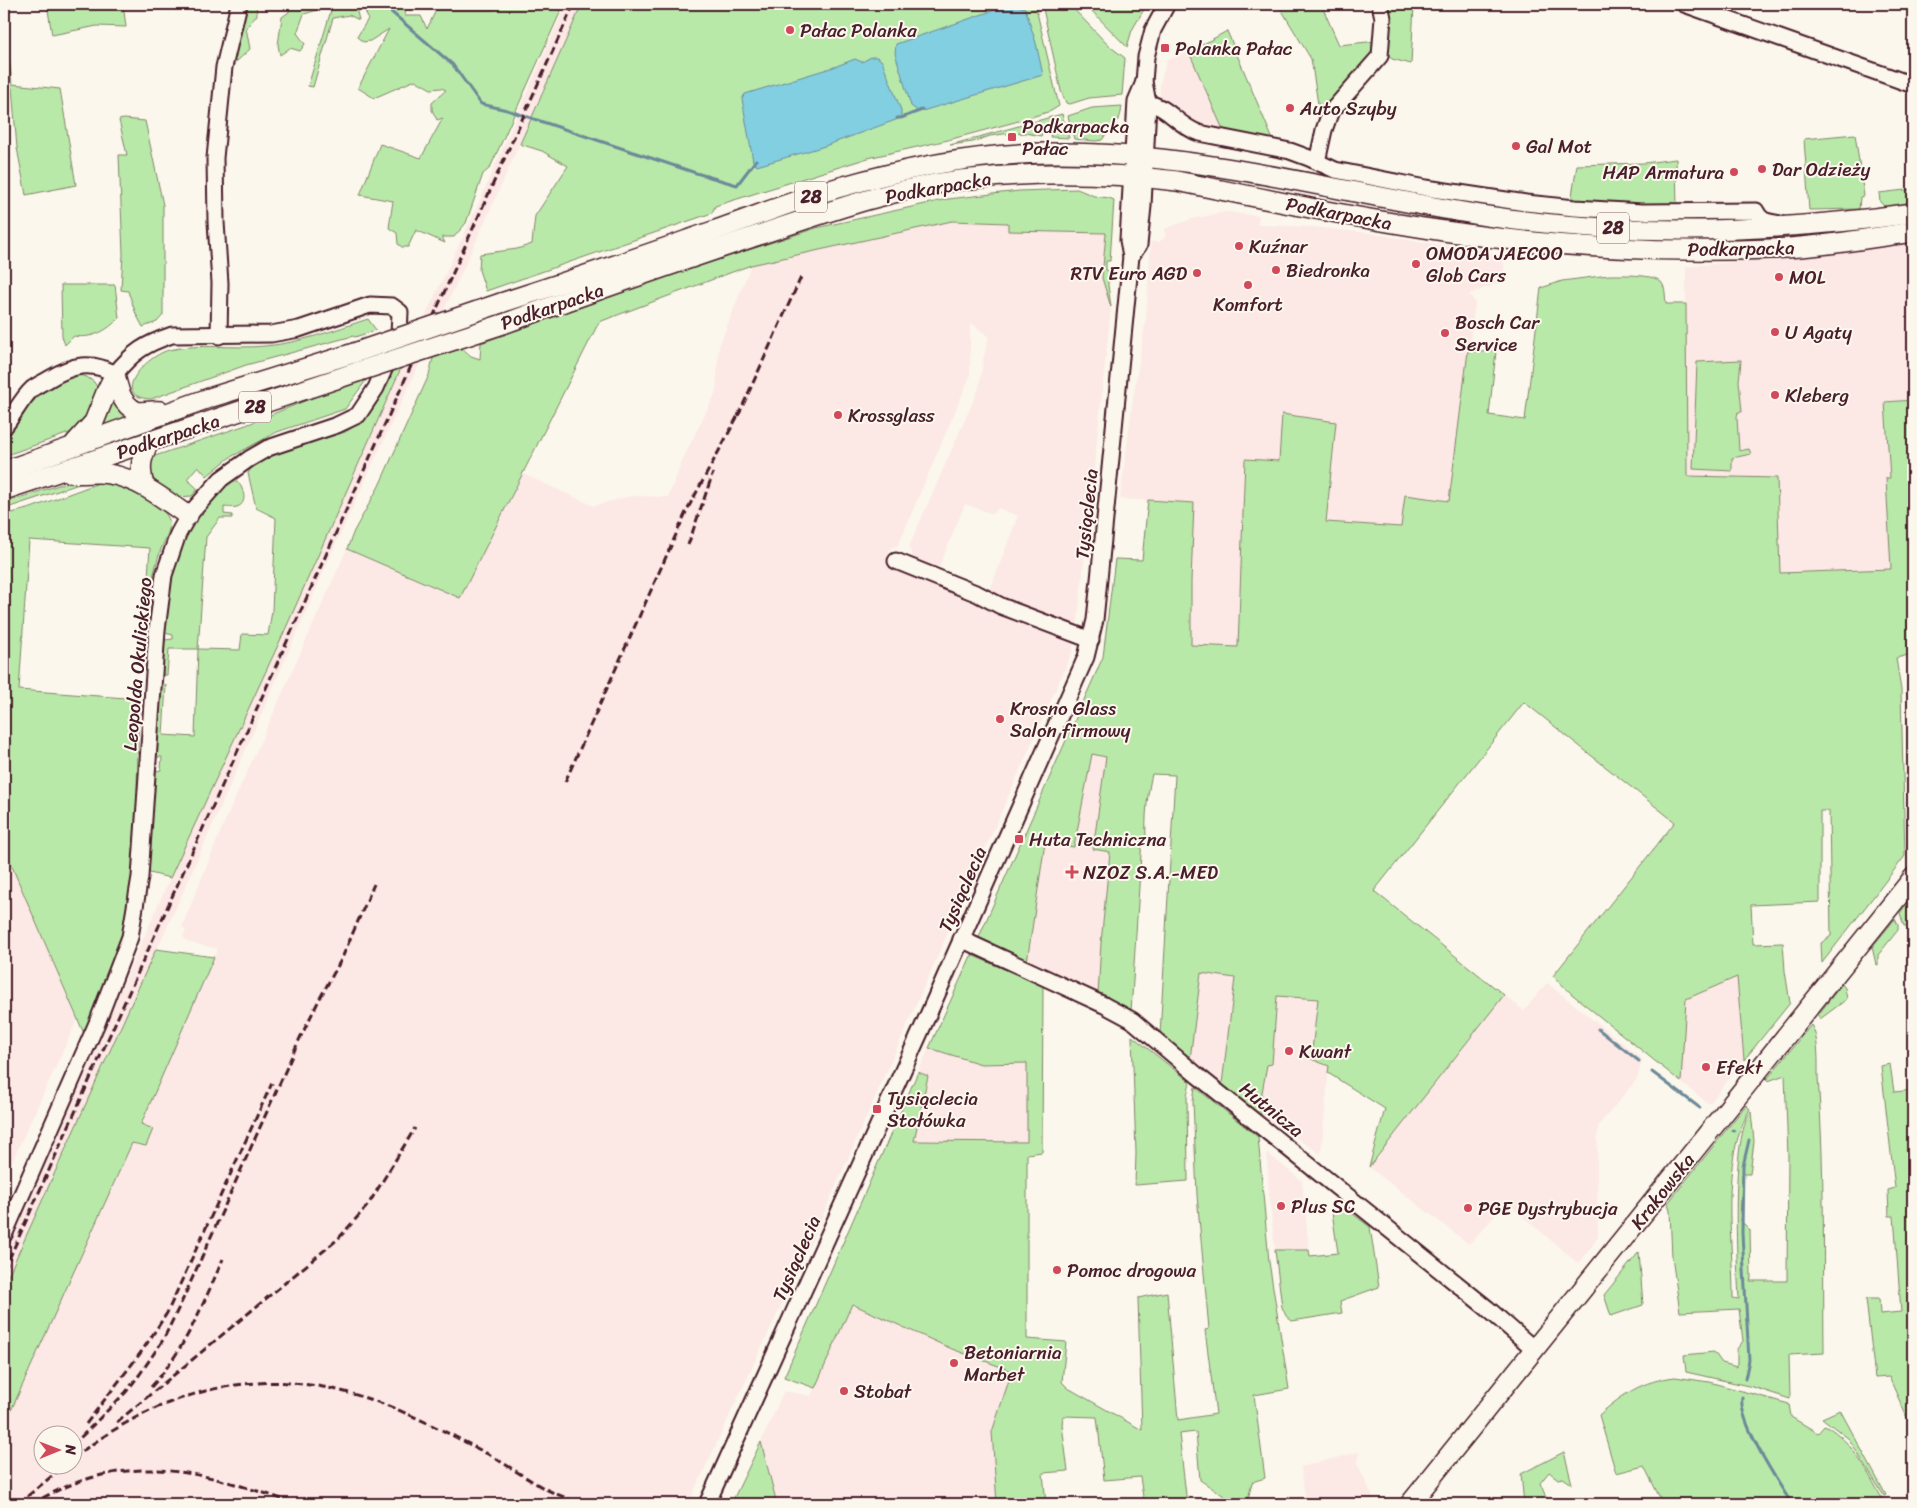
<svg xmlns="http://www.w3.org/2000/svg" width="1917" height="1508" font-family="Sriracha,sans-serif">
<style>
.built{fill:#fce8e5;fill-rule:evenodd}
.green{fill:#b9e9a9;stroke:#82846a}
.water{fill:#82cfe1;stroke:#6c8998}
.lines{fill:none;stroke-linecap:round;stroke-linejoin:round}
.stream{stroke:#6c8998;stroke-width:3}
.minor-casing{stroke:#4a1f2b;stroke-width:19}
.major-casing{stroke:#4a1f2b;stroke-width:22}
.minor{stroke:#fbf7ec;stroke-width:15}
.major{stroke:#fbf7ec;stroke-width:19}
.rail{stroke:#4a1f2b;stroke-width:3;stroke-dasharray:8 4;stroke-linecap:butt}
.major-bridge-casing{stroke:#4a1f2b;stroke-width:22;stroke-linecap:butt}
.major-bridge{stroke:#fbf7ec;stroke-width:19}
.poi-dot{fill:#d1495b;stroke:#fbf7ec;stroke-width:2}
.labels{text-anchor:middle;stroke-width:4;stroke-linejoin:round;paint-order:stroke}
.shield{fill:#fbf7ec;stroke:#7f6065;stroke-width:1}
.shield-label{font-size:18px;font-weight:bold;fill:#4a1f2b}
.poi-label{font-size:19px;fill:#4a1f2b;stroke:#fbf7ec;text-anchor:start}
.street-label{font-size:19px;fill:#4a1f2b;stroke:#fbf7ec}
</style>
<rect width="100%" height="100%" fill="#fbf7ec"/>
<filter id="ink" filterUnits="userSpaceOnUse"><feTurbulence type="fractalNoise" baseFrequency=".02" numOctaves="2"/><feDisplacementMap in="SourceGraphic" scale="10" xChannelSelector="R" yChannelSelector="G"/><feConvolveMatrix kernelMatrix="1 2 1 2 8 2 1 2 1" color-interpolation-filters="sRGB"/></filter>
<g filter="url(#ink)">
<!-- built -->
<g class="built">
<path d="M566 4H582L482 228 338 539 184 890 4 1285V1254L179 858 285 630 420 327 477 207Z"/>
<path d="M1189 52 1224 132 1186 122 1173 106 1160 97V84L1167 60Z"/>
<path d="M1225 212 1259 216 1257 225 1311 227 1368 233 1503 255 1505 281 1469 294 1475 302 1449 502 1401 527 1326 522 1336 422 1279 461 1239 593 1238 647 1191 645V581L1194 503 1120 499 1133 399 1146 319 1151 242H1159L1166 236 1164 229 1192 219Z"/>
<path d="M952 221 1008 223V231L1106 233 1102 278 1111 307 1077 628H1068L991 594 990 590 1018 516 998 508 993 514 965 504 938 569 913 558 909 547 979 388 983 360 989 337 970 322V376L898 545 891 548 885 561 1073 642V650L811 1242 688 1504H4V1426L132 1143 146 1146 140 1124 218 949 188 942 183 937 186 930 182 927 222 828 347 549 460 598 523 474 594 506 630 496 668 497 685 455 716 392 719 347 751 265ZM42 1436H72V1466H42Z"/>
<path d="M1913 243V400L1885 402 1890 478 1886 479 1892 569 1780 573 1777 478 1687 476 1686 267Z"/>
<path d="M1092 754 1106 757 1093 849 1110 851 1101 943 1098 995 1027 962 1045 843 1074 846Z"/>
<path d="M4 848 77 1020 4 1179Z"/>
<path d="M1201 972 1235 978 1222 1084 1190 1059Z"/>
<path d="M1737 977 1744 1060 1710 1103H1708L1681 1082 1686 999Z"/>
<path d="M1547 983 1642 1059 1637 1079 1598 1126 1597 1169 1598 1237 1579 1264 1507 1203 1469 1244 1369 1167 1504 995 1524 1011Z"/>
<path d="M1277 996 1318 999 1311 1059 1329 1066 1321 1154 1261 1115V1098L1267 1065 1272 1064Z"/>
<path d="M929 1048 981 1064 1027 1063V1142L914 1141 928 1077 918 1072Z"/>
<path d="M1267 1153 1302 1181 1309 1250H1275L1269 1193Z"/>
<path d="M852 1304 952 1349 1013 1369 992 1432 997 1504H777L761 1442 784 1391 811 1396Z"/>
<path d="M1359 1452 1357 1463 1376 1504H1306L1301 1467Z"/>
</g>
<!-- green -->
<g class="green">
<path d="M47 4H123L126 27 97 26 52 35Z"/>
<path d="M234 4H256L257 15 246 28 250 49 236 62 224 54Z"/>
<path d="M290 4H323L321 9 304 14 297 33 305 44 300 51 290 48 280 55 278 45 282 17 289 12Z"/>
<path d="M333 4H355L359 20 349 15 333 18 313 87 308 86Z"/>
<path d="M363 4H406L405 16H421L427 29 436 10H493L494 4H564L490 168 483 174 466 223 454 237H442L445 243 416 230 408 247H402L398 244 397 233 389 228 393 201 360 195 380 144 421 158 443 118 437 120 432 110V103L446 90 441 88 431 89 415 80 374 98 358 88 389 29 370 41 363 42 357 37 368 19Z"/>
<path d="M582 4H1035L1059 106 1051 111 1015 122 948 140 868 158 715 206 712 213 486 291 479 270 480 254 517 249 532 244 535 216 568 166 542 151 520 144Z"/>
<path d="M1042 4H1069L1108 45 1125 58 1122 95 1089 98 1070 104 1066 103 1061 91Z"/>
<path d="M1085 4H1147L1132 30 1127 47Z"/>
<path d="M1278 4H1321L1339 45 1377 41 1374 4 1378 46 1359 76 1320 117 1311 59Z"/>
<path d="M1384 4H1414L1411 64 1392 59 1386 54Z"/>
<path d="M4 14 12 84 60 89 76 185 26 195 17 148 12 88H4Z"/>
<path d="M1227 31 1273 140 1224 132 1189 52Z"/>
<path d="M1122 106C1120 125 1115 120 1107 132 1105 135 1104 138 1102 140L1096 141 1074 139 1068 116 1092 108Z"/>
<path d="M1062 114 1069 138 1050 137 1051 134 1042 133 1041 136 1026 133 1003 134 990 136 973 142 950 145Z"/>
<path d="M124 119 145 121 163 205V315L157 322 143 327 136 314 128 291 121 290 123 254 119 155H127L119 120Z"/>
<path d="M1855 134 1864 196 1860 197 1859 209 1809 210 1804 139Z"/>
<path d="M1676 159 1677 208 1571 202 1577 165 1644 163Z"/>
<path d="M1077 189 1094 196 1109 198 1114 200 1110 261H1106V270L1109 271 1108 285 1111 307 1102 278 1106 233 1008 231V223L952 221 751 265 599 322 460 598 347 549 354 531 379 486 429 375 433 358 462 348 471 356 480 359 481 343 657 280 816 228 948 199 1019 191Z"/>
<path d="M1913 189V202L1885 207 1880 202 1879 193Z"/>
<path d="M1609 275C1620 275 1652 274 1660 281 1666 286 1665 297 1666 304H1686L1687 476 1777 478 1780 573 1891 569 1886 478H1890L1885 402 1913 400V654L1896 658 1901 690 1905 856 1822 963 1821 943 1831 936 1829 811H1820V902L1751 905 1753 944 1783 943 1785 971 1790 1003 1744 1060 1737 977 1686 999 1681 1082 1573 995 1553 976 1675 822 1524 702 1374 891 1504 995 1369 1167 1385 1109 1328 1073 1329 1066 1311 1059 1318 999 1277 996 1272 1064 1267 1065 1261 1098V1115L1222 1084 1235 978 1201 973 1190 1059 1160 1035 1175 775 1152 774C1147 796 1145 816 1146 839H1142L1131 1012 1098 995 1101 943 1110 852 1093 849 1106 757 1092 754 1074 847 1045 843 1027 962 978 939 1103 657 1115 559 1142 560 1148 500 1194 503 1191 581V645L1238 647 1245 459 1279 461 1282 414 1336 422 1326 522 1401 527 1405 495 1449 501 1468 351 1484 352 1485 350 1496 351 1489 415 1525 420 1541 288 1562 281Z"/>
<path d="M61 285H115L119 318C107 331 92 339 74 336L65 345 62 336Z"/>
<path d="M368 319 376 330 355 337 353 336 246 365 151 399C108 397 146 356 169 350 200 343 233 349 265 346 300 343 334 330 368 319Z"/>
<path d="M1741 360 1739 381 1742 412H1738L1737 417 1739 451 1749 449 1751 454 1732 458V471L1693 469 1697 362Z"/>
<path d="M401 368 285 630 170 878 146 872 155 771 161 770 162 757H155L161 685H166L163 735 195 737 198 649H169L167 675H162L160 671 161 643 164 640 173 639V635L165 633 162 630C165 608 168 586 174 564 184 532 207 504 231 481H237C243 487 249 503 237 507 233 508 228 507 224 507V514L232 515V518H220L206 537 198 649 240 650 242 634 268 635 272 611 276 518 256 508 248 473C257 455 325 438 345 432 371 418 381 397 392 372Z"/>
<path d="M79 375 87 377 94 382 99 390V401L75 431 4 456V439L31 403 49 387 67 378Z"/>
<path d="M367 379 345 409 277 432 229 458 207 476 198 466 187 479 198 489 192 496 178 497 158 483 149 474 150 459 155 456 246 425 312 398Z"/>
<path d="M112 398 128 415V417L102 426Z"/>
<path d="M100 477 4 509V503L77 479Z"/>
<path d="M104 481C119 485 165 504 169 520 172 529 164 541 161 549 153 572 149 596 145 620L150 548 29 540 19 690 139 699 135 882 125 935 85 1036 4 848V515L31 508Z"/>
<path d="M1913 895V918L1906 926H1904L1900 913Z"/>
<path d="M1895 919 1898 925V930L1878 955V965L1876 964 1872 947Z"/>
<path d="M156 949 214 957 141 1124 153 1129 146 1146 132 1143 4 1426V1285Z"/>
<path d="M971 956H974L1043 986 1042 1152 1027 1154V1339L1066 1342 1062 1382 1068 1388 1142 1430 1138 1298 1167 1292 1178 1420 1216 1414 1205 1330 1209 1329 1197 1195 1193 1101 1195 1087 1258 1137 1269 1262 1289 1389 1254 1395 1265 1478 1252 1482 1247 1504H1229L1227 1498 1200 1480 1196 1432 1179 1434 1187 1504H1144L1140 1477 1104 1480 1097 1417 1063 1416 1062 1425 1068 1471 1043 1473 1046 1504H997L992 1432 1012 1371 952 1349 852 1304 815 1388 784 1377 918 1072 928 1076 914 1141 1027 1142V1063L981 1064 929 1048Z"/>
<path d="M1842 984 1845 988 1847 999 1820 1019 1818 1015Z"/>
<path d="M1811 1025C1819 1035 1818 1064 1818 1077 1825 1169 1823 1261 1824 1353L1789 1355 1790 1399 1753 1387 1686 1372 1684 1355 1714 1352 1722 1363 1737 1367V1349L1743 1341 1739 1309 1680 1312 1672 1257 1670 1211 1668 1203 1746 1105 1750 1109C1719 1163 1733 1237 1733 1298L1739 1299C1737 1263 1730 1136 1751 1112L1754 1141 1750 1174H1742L1740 1220 1750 1230 1751 1278 1750 1281H1787L1788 1156 1785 1075 1768 1081 1766 1080Z"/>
<path d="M1132 1036 1190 1082 1187 1096 1188 1181 1135 1185 1136 1153Z"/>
<path d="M1890 1064 1894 1092 1913 1090V1431L1889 1377 1875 1378 1866 1299H1879L1880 1314 1901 1312 1894 1216H1889L1888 1190 1895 1188 1881 1066Z"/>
<path d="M1336 1201 1370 1227 1379 1287 1340 1301 1342 1313 1292 1321 1286 1316 1282 1307 1275 1250H1309L1310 1256 1338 1253 1331 1205Z"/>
<path d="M1639 1252 1643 1305 1611 1316 1604 1295Z"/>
<path d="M1675 1377 1709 1382 1789 1404 1791 1417 1818 1433 1825 1425C1854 1442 1869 1475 1885 1504H1663L1644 1466 1616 1473 1599 1415C1623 1394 1642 1381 1675 1377Z"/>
<path d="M1840 1410 1886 1495 1884 1496 1849 1439 1822 1418Z"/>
<path d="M761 1442 777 1504H731Z"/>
<path d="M1564 1452 1572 1484 1563 1478 1558 1479 1549 1472 1540 1483 1549 1504H1524L1521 1474Z"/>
</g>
<!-- water -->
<g class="water">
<path d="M1012 4 1025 8 1036 43 1043 75 919 112 911 106 895 53 896 44Z"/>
<path d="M871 57H877L882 61 901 110V118L825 146 757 166 753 161 742 99 745 94 834 67 855 59 862 62Z"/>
</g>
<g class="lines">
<!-- stream -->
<g class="stream">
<path d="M382 4 453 65 481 104 507 110 696 173 737 185 756 160"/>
<path d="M897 118H901L922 110"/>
<path d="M1598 1029 1639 1061"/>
<path d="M1652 1072 1700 1108"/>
<path d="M1733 1130 1734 1131"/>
<path d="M1745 1379 1749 1360 1742 1233 1743 1166 1749 1140"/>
<path d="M1742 1397C1738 1422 1778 1482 1792 1504"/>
</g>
<!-- minor casing -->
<g class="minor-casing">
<g id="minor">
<path d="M1684 4 1913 85"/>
<path d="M1148 103C1169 107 1178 126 1199 133L1290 151 1309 158 1335 170 1426 188 1526 203 1575 208 1642 212 1756 211C1762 223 1768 221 1780 224"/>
<path d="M1317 162 1324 130 1330 113 1380 56 1383 18 1380 4"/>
<path d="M1131 256 1139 245 1143 206 1148 103 1144 82 1146 57 1153 30 1167 4"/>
<path d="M219 336 220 283 216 222 215 158 224 67 239 4"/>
<path d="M4 427C13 416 22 398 32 389 37 385 44 382 49 379 72 365 91 360 115 374 133 352 145 344 172 335L271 334 299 329 370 305 392 306 400 312 399 335 376 388 358 415 337 425 268 448 249 459 221 479 188 516 178 534 164 575 157 630 140 877 130 937 97 1023 4 1235"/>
<path d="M896 561 978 594 1001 606 1091 640"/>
<path d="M961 939 1104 1005 1132 1020 1198 1076 1487 1308 1534 1349"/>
<path d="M707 1504 928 1015 1086 657 1095 620 1131 256 1128 240 1136 101 1144 82"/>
</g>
</g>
<!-- major casing -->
<g class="major-casing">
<g id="major">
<path d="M501 303C572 280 643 256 713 231 754 217 795 200 837 188 905 168 979 153 1050 153 1199 151 1342 194 1487 216 1628 237 1772 233 1913 213"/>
<path d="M503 324C585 294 667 266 750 238 819 215 889 189 961 180 1033 171 1105 172 1177 181 1265 199 1354 218 1444 231 1551 247 1663 253 1771 249 1819 247 1866 239 1913 232"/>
<path d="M115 374C118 388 121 404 136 411 142 413 153 410 160 411"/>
<path d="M75 443 94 422 107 390 115 374"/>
<path d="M4 471 209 398 354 353"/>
<path d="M71 473C84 475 97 471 109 474 139 479 164 499 188 516"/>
<path d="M144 486C139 465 141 460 149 441"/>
<path d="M4 490 360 371"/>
<path d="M1410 1504 1913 878"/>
</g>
</g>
<!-- minor -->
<use href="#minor" class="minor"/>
<!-- major -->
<use href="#major" class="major"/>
<!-- rail -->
<g class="rail">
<path d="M738 416 802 275"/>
<path d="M688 545 713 473"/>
<path d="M565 782 687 510 741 410"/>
<path d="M4 1270 574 4"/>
<path d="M151 1387C185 1350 203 1304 223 1259"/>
<path d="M117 1422 338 1239 368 1205 415 1128"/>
<path d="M86 1424 142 1351 167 1313 272 1083"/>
<path d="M72 1446 126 1392 140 1374 163 1340 183 1299 300 1038 319 1000 342 958 374 884"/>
<path d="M72 1459C150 1398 243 1366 341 1391 391 1403 439 1428 484 1452 501 1461 518 1473 535 1483 549 1492 565 1497 580 1504"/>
<path d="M18 1504 64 1466"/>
<path d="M32 1504C106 1460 169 1463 248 1488 264 1493 280 1498 295 1504"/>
</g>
<!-- major-bridge casing -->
<g class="major-bridge-casing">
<g id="major-bridge">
<path d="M354 353 501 303"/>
<path d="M360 371 503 324"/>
</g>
</g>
<!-- major-bridge -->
<use href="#major-bridge" class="major-bridge"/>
</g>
</g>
<!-- markers -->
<g class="poi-dot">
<circle cx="790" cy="30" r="5"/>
<rect x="1160" y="43" width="10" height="10" rx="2.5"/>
<circle cx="1290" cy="108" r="5"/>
<rect x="1007" y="132" width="10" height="10" rx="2.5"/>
<circle cx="1516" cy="146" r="5"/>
<circle cx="1762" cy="169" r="5"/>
<circle cx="1734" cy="172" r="5"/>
<circle cx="1239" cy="246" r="5"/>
<circle cx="1416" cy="264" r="5"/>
<circle cx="1276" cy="270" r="5"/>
<circle cx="1197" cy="273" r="5"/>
<circle cx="1779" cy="277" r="5"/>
<circle cx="1248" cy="285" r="5"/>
<circle cx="1775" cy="332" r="5"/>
<circle cx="1445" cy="333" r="5"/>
<circle cx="1775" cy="395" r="5"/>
<circle cx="838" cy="415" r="5"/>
<circle cx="1000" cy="719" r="5"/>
<rect x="1014" y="834" width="10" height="10" rx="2.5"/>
<path d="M1069.5 864.5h5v5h5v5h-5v5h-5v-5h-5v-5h5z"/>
<circle cx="1289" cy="1051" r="5"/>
<circle cx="1706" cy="1067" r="5"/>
<rect x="872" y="1104" width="10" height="10" rx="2.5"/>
<circle cx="1281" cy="1206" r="5"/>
<circle cx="1468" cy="1208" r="5"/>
<circle cx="1057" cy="1270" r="5"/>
<circle cx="954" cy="1363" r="5"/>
<circle cx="844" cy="1391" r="5"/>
</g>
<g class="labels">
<!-- shield labels -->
<g class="shield">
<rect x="795" y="181.5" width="32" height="31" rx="4"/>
<rect x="1597" y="212.5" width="32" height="31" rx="4"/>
<rect x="239" y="391.5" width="32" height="31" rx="4"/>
</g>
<g class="shield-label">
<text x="811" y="203">28</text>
<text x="1613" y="234">28</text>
<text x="255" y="413">28</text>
</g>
<!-- poi labels -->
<g class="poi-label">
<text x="800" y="37">Pałac Polanka</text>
<text x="1175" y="55">Polanka Pałac</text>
<text x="1300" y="115">Auto Szyby</text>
<text x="1022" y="133">Podkarpacka<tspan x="1022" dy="22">Pałac</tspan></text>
<text x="1526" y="153">Gal Mot</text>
<text x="1772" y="176">Dar Odzieży</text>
<text x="1724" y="179" text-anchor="end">HAP Armatura</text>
<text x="1249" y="253">Kuźnar</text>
<text x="1426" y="260">OMODA JAECOO<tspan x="1426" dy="22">Glob Cars</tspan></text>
<text x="1286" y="277">Biedronka</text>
<text x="1187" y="280" text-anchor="end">RTV Euro AGD</text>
<text x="1789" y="284">MOL</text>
<text x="1248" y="311" text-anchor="middle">Komfort</text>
<text x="1455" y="329">Bosch Car<tspan x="1455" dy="22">Service</tspan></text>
<text x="1785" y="339">U Agaty</text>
<text x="1785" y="402">Kleberg</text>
<text x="848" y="422">Krossglass</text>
<text x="1010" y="715">Krosno Glass<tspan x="1010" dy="22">Salon firmowy</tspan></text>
<text x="1029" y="846">Huta Techniczna</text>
<text x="1083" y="879">NZOZ S.A.-MED</text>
<text x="1299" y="1058">Kwant</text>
<text x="1716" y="1074">Efekt</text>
<text x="887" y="1105">Tysiąclecia<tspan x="887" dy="22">Stołówka</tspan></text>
<text x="1291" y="1213">Plus SC</text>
<text x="1478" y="1215">PGE Dystrybucja</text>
<text x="1067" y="1277">Pomoc drogowa</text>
<text x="964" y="1359">Betoniarnia<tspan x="964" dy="22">Marbet</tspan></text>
<text x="854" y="1398">Stobat</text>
</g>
<!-- street labels -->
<g class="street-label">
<text transform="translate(938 187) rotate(-10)" y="7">Podkarpacka</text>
<text transform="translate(1339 213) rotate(11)" y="7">Podkarpacka</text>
<text transform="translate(1741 248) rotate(-1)" y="7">Podkarpacka</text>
<text transform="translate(552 306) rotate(-19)" y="7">Podkarpacka</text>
<text transform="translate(168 436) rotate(-18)" y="7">Podkarpacka</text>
<text transform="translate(1086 514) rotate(-84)" y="7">Tysiąclecia</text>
<text transform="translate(137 664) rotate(-85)" y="7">Leopolda Okulickiego</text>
<text transform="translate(962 889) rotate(-66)" y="7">Tysiąclecia</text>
<text transform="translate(1272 1109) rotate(39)" y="7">Hutnicza</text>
<text transform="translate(1662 1191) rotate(-52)" y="7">Krakowska</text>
<text transform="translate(796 1258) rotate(-66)" y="7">Tysiąclecia</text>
</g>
</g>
<!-- margin -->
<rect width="1917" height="1508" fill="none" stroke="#fbf7ec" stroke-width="20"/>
<rect x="10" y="10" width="1897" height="1488" fill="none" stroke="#4a1f2b" stroke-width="2" filter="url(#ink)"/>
<!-- north arrow -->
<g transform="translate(58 1450) rotate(89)"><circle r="24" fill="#fbf7ec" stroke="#b4a19f"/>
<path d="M0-4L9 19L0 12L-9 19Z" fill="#d1495b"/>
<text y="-8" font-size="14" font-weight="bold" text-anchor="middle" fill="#4a1f2b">N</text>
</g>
</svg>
